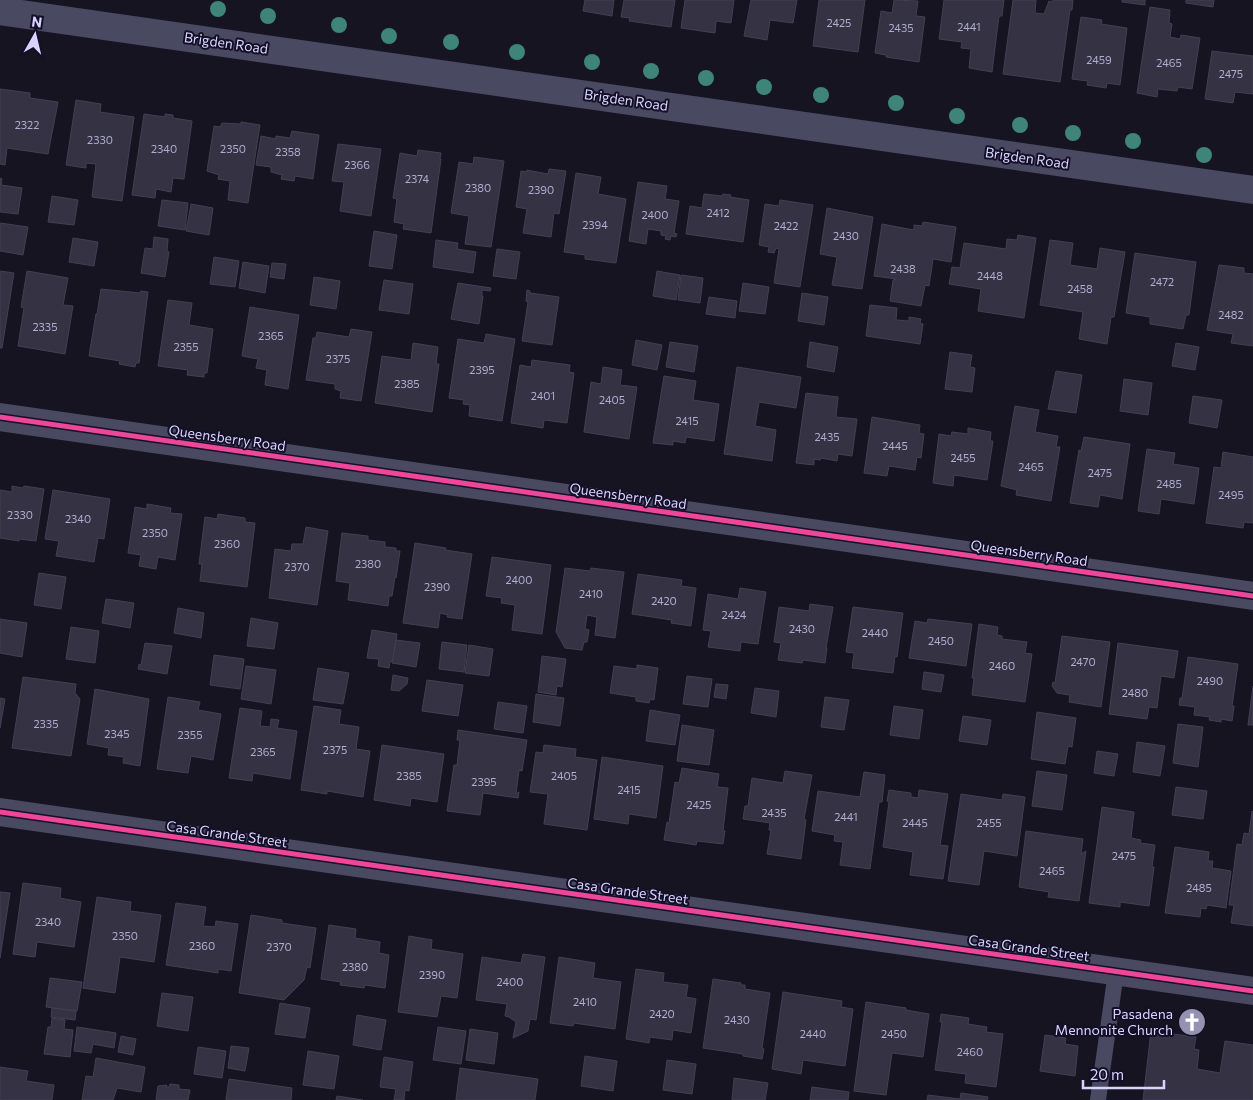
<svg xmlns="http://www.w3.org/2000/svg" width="1253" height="1100" font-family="Commissioner,sans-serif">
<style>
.building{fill:#343243;stroke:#433f54}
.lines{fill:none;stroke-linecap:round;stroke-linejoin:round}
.service{stroke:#4a4962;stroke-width:16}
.minor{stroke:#4a4962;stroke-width:28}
.cycleway-casing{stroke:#130f26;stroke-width:8}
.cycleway{stroke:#ed469a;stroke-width:5}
.tree{fill:#3e8478}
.labels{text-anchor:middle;stroke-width:4;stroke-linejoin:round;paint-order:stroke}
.number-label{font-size:11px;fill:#b0acd0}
.street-label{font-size:14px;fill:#d9d4ff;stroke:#130f26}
.poi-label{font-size:14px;fill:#d9d4ff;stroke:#130f26;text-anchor:end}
</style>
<rect width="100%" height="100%" fill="#161421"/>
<!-- building -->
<g class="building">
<path d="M585 0H614L612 16 583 11Z"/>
<path d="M624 0H675L671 27 629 21 630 18 621 17Z"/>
<path d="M685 0H734L731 23 716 21 715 33 681 28Z"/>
<path d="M751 0H797L793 23 770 20 767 40 744 36Z"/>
<path d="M819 0H865L858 52 813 46Z"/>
<path d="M894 0 918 1 916 16 925 17 919 62 886 57V55L875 53 881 11 892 13Z"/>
<path d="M944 0H1004L1002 16H999L992 72 969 68 971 49 961 48 962 42 939 39Z"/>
<path d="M1013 0H1036L1035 13 1044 14 1049 1 1052 2 1053 0H1073L1072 10H1070L1060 82 1003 74Z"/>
<path d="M1122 0H1145V5L1122 2Z"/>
<path d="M1186 0H1214L1213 7 1186 3Z"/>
<path d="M1150 7 1170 10 1169 23 1172 24 1170 37 1180 39 1181 35 1200 38 1192 89 1178 87 1177 91 1158 89 1157 97 1137 93Z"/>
<path d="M1081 17 1102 20 1101 24 1127 28 1120 85 1107 83 1106 88 1087 85 1088 81 1072 79Z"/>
<path d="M1212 51 1253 56V94L1235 92 1233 103 1205 99Z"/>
<path d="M0 89 30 93V98L58 102 48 154 7 148 5 165 0 164Z"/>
<path d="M76 100 101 104 100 112 134 117 122 201 92 197 96 164 86 163V168L66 165Z"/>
<path d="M144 114 165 117V114L173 115V118L192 121 184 179 173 178 171 192 156 189 155 198 132 195Z"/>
<path d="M241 122 260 125 248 203 228 200 230 181 218 179 219 175 207 171 214 126 220 127 222 123 241 124Z"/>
<path d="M292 131 319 135 313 179 295 176 294 181 281 179 282 175 271 172V167L256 165 261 136 276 139V136L290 138Z"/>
<path d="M338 144 381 149 371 216 340 211 344 182 332 181Z"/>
<path d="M418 150 441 153 440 159H441L431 233 403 229 404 224 394 222 397 199 393 198 400 153 417 156Z"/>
<path d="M474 157 504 161 491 247 465 244 469 216 451 213 459 162 473 164Z"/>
<path d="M549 169 566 171 559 214 554 213 551 237 523 233 527 209 516 207 521 171 527 172V170L548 174Z"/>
<path d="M576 173 601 177 598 194 626 199 616 263 585 259V255L564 252Z"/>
<path d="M0 178 2 179 1 185 22 188 18 214 0 212Z"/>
<path d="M638 182 667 186 665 199 679 201 674 233 677 234 676 237 671 236 670 240 665 239 666 236 661 235V231L648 229 646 244 629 241Z"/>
<path d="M704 194 722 196 723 194 731 195 730 197 749 200 743 242 686 234 690 206 702 208Z"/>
<path d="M52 196 78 200 74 225 48 222Z"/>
<path d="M162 200 188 203 185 230 158 226Z"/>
<path d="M780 200 813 205 800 287 774 283 779 249 776 248 774 253 768 252 769 247 759 245 765 204 779 206Z"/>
<path d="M191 204 213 208 209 235 186 231Z"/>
<path d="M827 208 873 217 862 289 832 285 837 257 820 254Z"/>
<path d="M923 222 956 227 951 262 933 259 929 286 925 285 921 306 890 301 893 280 896 279 874 276 882 224 914 230V225L922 226Z"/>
<path d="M0 223 28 227 23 255 0 251Z"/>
<path d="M374 231 397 235 392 269 369 266Z"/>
<path d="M1018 235 1036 238 1024 318 978 311 981 289 949 284 952 267 960 268 964 243 1006 249 1007 239 1017 240Z"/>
<path d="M154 237 168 239 167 251 169 252 165 277 141 273 145 248 153 249Z"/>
<path d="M73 238 98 242 94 266 69 262Z"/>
<path d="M436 240 458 243 457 249 476 252 473 273 433 267Z"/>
<path d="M1050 240 1073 243 1070 265 1097 269 1100 248 1125 252 1114 317H1111L1107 344 1079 339 1083 312 1040 305Z"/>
<path d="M497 249 520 252 516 279 493 276Z"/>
<path d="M1135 253 1196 262 1189 315H1186L1183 329 1150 324V317L1126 313Z"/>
<path d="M214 257 239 261 235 287 210 284Z"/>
<path d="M243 262 269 266 265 293 239 288Z"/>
<path d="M272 263 286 264 284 279 270 277Z"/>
<path d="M1219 265 1244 268V273L1253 274V346L1231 343 1233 334 1207 330Z"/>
<path d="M0 271 14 273 2 348H0Z"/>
<path d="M27 271 68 278 63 305 73 306 65 354 18 346 24 308 21 307Z"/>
<path d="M657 271 680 275 676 300 653 296Z"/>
<path d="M681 275 703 278 700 303 678 300Z"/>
<path d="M314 277 340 281 336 309 310 305Z"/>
<path d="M384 280 413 284 409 314 379 310Z"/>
<path d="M458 283 491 288 490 291 482 290V296H483L479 324 451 319Z"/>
<path d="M743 283 769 287 765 314 739 311Z"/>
<path d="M101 289 140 293 141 291 148 292 139 363H136L135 367 119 364 120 361 89 356 96 314H97Z"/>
<path d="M527 290 530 291V293L559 297 552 345 522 341 528 302 526 301Z"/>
<path d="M802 293 828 297 824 325 798 321Z"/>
<path d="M709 297 737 301 735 318 706 314Z"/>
<path d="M168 300 192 303 189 325 213 329 207 373H204V377L187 375 188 370 158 366Z"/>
<path d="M870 305 897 308 896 320 909 321V317L921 319 920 323 923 324 920 344 866 336Z"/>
<path d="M250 307 299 315 288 389 265 385 267 370 256 368 258 359 242 356Z"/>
<path d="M351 329 372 332 361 401 340 398 341 391 335 389V384L306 380 313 338H316L317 332 349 337Z"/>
<path d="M486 334 515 339 502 421 469 416 470 405 463 404 464 400 449 398 458 339 484 343Z"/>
<path d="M636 340 662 345 657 370 632 365Z"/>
<path d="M670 342 698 346 694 372 666 367Z"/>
<path d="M810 342 838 347 834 372 807 367Z"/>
<path d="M413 343 438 347 436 364H439L432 412 375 403 382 356 411 360Z"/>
<path d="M1176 343 1199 347 1195 370 1172 366Z"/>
<path d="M950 352 972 355 970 367 975 368 972 392 945 389Z"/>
<path d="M532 360 570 365 569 372 574 373 567 423 544 420 543 428 511 423 520 365 531 367Z"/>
<path d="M603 367 622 370 620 385 637 387 629 439 584 432 591 382 601 384Z"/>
<path d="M737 367 801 377 796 408 759 402 755 426 776 430 772 461 724 454Z"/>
<path d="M1056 371 1082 375 1076 413 1048 409Z"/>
<path d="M664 376 696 381 693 400 719 404 714 441 686 437 685 443 673 441V445L653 443Z"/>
<path d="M1124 379 1152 383 1148 415 1120 411Z"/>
<path d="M806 393 838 397 836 417 857 419 852 456 838 454 837 461 821 458 820 460 814 459V465L796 463Z"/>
<path d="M1193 396 1222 400 1217 428 1189 423Z"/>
<path d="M1015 406 1039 410 1035 432 1058 436 1056 447H1060L1051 501 1016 495 1017 490 1001 486Z"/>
<path d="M872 417 920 425 919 433 924 434 921 458 917 457 915 470 889 466 887 476 864 473Z"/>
<path d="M968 428 991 432 990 441H993L987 480 954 475 953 486 933 483 939 434 951 436 952 432 968 434Z"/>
<path d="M1084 437 1130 444 1122 499 1100 495 1098 507 1070 503 1079 450 1081 451Z"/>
<path d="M1147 449 1175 453 1173 464 1199 468 1194 504 1161 499 1159 514 1138 511Z"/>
<path d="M1223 452 1253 457V523L1244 522 1243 528 1206 523 1214 467 1221 468Z"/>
<path d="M12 486 23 488 24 486 44 489 36 541 19 539V541L0 538V490L12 492Z"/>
<path d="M53 490 110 499 104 539 98 538 94 562 56 556 59 541 45 539Z"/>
<path d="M147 504 171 508 170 513 182 514 175 560 158 557 156 569 139 566 141 555 128 553 135 507 147 509Z"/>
<path d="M218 514 245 518V522L255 523 247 587 200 581 202 564H199L205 517 217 519Z"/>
<path d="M306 527 328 531 317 605 269 598 275 549 291 551 292 544H303Z"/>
<path d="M342 533 368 536V540L385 542V547L396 548V551H400L396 578 395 577 392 596H389L388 606 348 600 350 583 336 581Z"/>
<path d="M415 543 446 548 445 550 472 554 462 619 447 617 448 615 440 613 438 628 403 623Z"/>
<path d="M492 557 551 565 542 634 512 630 515 605 501 603 502 598 486 596Z"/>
<path d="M565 568 590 571 591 568 624 572 615 638 595 635 597 617 587 615 585 629 589 630 587 642H584L582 650 565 648 556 632Z"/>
<path d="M39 573 66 577 61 609 34 605Z"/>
<path d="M638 574 682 580 681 586 696 588 691 626 671 623 672 620 632 614Z"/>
<path d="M740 588 766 592 758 644 741 642 740 651 708 647 711 631 703 630 708 594 738 599Z"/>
<path d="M106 599 134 603 130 628 102 623Z"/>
<path d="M810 604 833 607 826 648H827L825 663 803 660 802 663 778 660 781 643 774 642 779 607 809 611Z"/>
<path d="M853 607 903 613 897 657 895 656 893 673 852 668 854 653 846 652Z"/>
<path d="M178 608 204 613 201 638 174 633Z"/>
<path d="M251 618 278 623 274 649 247 646Z"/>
<path d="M0 619 27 623 22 657 0 653Z"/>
<path d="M928 619 972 624 966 666 909 658 915 621 927 623Z"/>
<path d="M979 624 998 627 997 635 1002 636V639L1027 642 1025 653 1032 654 1025 702 972 695 974 678H972Z"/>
<path d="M71 627 99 631 95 663 66 659Z"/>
<path d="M372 630 397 634 393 662 390 661 389 668 378 666 379 659 367 658Z"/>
<path d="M1062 636 1110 642 1101 707 1069 702 1070 695 1057 693 1052 686 1053 682 1055 683Z"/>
<path d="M396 640 420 643 416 667 392 663Z"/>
<path d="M442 642 467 645 464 672 439 669Z"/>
<path d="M145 643 172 646 167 674 138 669 139 664 141 665Z"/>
<path d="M1118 643 1178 651 1174 678 1161 676 1157 708 1149 707 1147 719 1109 714Z"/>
<path d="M469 645 493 649 489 676 465 673Z"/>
<path d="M214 655 244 659 240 689 210 685Z"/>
<path d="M542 656 566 659 562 687 557 686 556 695 538 692Z"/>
<path d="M1188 657 1238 664 1232 706H1234L1232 721 1221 719V722L1209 720 1210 717 1194 715 1195 707 1179 705 1180 698H1182Z"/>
<path d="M637 665 658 668 654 700 650 699 649 703 636 701V697L610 693 614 666 637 669Z"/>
<path d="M246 666 276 670 271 704 241 699Z"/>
<path d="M318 668 349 673 343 704 313 700Z"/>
<path d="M924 672 944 675 941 692 922 689Z"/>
<path d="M393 675 408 678 407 684 399 691 391 690Z"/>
<path d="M687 676 712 679 708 707 683 704Z"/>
<path d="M23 677 76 684 75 693 80 699 71 756 12 748Z"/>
<path d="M427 680 463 685 458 716 422 711Z"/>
<path d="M716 684 728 685 726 699 714 697Z"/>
<path d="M1253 686V725H1248Z"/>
<path d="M755 688 779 691 776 717 751 713Z"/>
<path d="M95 689 149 699 140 766 123 763 124 757 108 755 109 748 87 744Z"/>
<path d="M536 694 564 698 560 726 533 722Z"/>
<path d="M168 697 200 702 198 710 221 714 213 760 191 756 188 773 157 769Z"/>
<path d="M825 697 849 700 844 730 821 727Z"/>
<path d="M0 698 5 699 0 728Z"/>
<path d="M498 702 527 706 523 733 494 729Z"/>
<path d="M314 706 341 710 339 724 359 727 356 749 370 751 363 797 327 791V794L301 790Z"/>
<path d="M894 706 923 710 919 739 890 735Z"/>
<path d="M240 708 262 711 260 726 270 727 271 719 279 720 277 728 297 731 290 779 253 773 252 781 229 778Z"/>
<path d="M650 710 680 715 675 745 646 741Z"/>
<path d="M1037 712 1076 718 1072 747 1068 746 1065 764 1031 759Z"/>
<path d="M963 716 991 720 987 745 959 741Z"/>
<path d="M1178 724 1203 727 1198 767 1173 763Z"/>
<path d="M682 725 714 730 709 765 677 761Z"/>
<path d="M458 730 527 740 522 771 519 770 516 794 519 792 518 798 483 793 480 815 447 811 454 765H457L460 740H457Z"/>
<path d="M1137 742 1165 746 1160 776 1133 772Z"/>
<path d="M382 745 444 754 437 802 411 798 410 806 374 800Z"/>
<path d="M544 745 576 749 575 757 597 760 587 830 544 824 548 794 530 792 536 752 543 753Z"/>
<path d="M1097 751 1118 754 1114 776 1094 773Z"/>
<path d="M602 757 663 766 656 818 629 814 628 824 594 819Z"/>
<path d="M682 768 719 774 717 787 728 788 723 831H725L723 844 697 841 696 845 664 840 667 822 669 823 675 782 679 783Z"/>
<path d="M785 771 812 775 804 819 806 820 801 859 767 854 771 830H769L770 823 743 819 745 806H748L752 778 783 783Z"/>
<path d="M1037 771 1067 775 1062 810 1032 806Z"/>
<path d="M864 772 885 775 882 802H879L870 869 840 865 843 842 834 841 835 835 812 831 818 791 860 797Z"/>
<path d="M1176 787 1207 791 1203 819 1172 815Z"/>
<path d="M889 790 911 793V797L918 798 919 790 948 794 940 845 948 846 943 879 910 875 913 852 883 847 889 802 887 801Z"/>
<path d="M961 794 1002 800 1003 794 1025 797 1017 856 984 851 979 885 948 881Z"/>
<path d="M1102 807 1134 812 1131 838 1141 840 1140 843 1155 845 1152 867H1154L1149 906 1120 902V907L1089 903Z"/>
<path d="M1252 811 1253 812V926L1231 923 1234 905H1229L1237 844 1242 845 1244 833 1249 834Z"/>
<path d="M1026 831 1083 839 1081 854 1086 851 1079 901 1048 897 1049 892 1019 887Z"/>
<path d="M1175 847 1209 852 1208 861H1213L1212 868 1231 871 1226 908 1207 905 1206 909 1201 908 1200 917 1165 913Z"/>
<path d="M23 883 61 888 60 898 81 902 74 947 37 942 35 957 13 954Z"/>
<path d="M0 892 10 893 0 958Z"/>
<path d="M97 897 131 902 130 911 161 915 154 962 120 957 115 993 83 988Z"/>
<path d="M176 903 206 907 203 926 215 927 216 921 238 924 231 971 218 969V973L166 965Z"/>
<path d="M251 915 282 920V923L316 928 310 968 307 967 304 980 284 1000 239 993Z"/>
<path d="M329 925 356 929 355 938 380 942 379 953 389 955 385 988 365 985 364 988 340 985 341 982 321 979Z"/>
<path d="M409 936 432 940 431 949 463 954 457 998 441 996 437 1017 398 1012Z"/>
<path d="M523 954 545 957 536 1020 530 1019 528 1031 513 1038 516 1022 509 1017 505 1016 507 1004 476 1000 482 957 521 963Z"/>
<path d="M559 957 595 963 593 978 621 982 615 1029 574 1023 573 1026 550 1023Z"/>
<path d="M636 969 664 973 663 982 688 985 686 997 696 999 691 1033 673 1030 672 1040 650 1037 649 1043 626 1039Z"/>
<path d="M50 978 82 982 77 1011 46 1007Z"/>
<path d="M713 979 741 983V985H745V989L770 993 762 1048 764 1049 762 1059 743 1056V1054L703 1048Z"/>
<path d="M783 992 842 1001 841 1007 853 1009 845 1066 803 1060 801 1074 772 1069Z"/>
<path d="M162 993 193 997 188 1031 157 1026Z"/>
<path d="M866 1002 906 1008V1010L929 1014 923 1057 892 1053 886 1095 854 1091Z"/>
<path d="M280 1003 310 1008 305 1038 275 1034Z"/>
<path d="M52 1008 76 1011 75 1020 51 1017Z"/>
<path d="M941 1014 969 1018 968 1024 987 1027 986 1032 1003 1034 996 1087 965 1083 966 1074 935 1070 942 1022H940Z"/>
<path d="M357 1015 386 1020 381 1050 353 1045Z"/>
<path d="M52 1018 65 1020 64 1029 73 1030 70 1057 44 1054 48 1027H51Z"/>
<path d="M77 1027 116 1033 114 1048 93 1044 91 1053 74 1051Z"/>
<path d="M438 1027 466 1031 461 1064 433 1060Z"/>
<path d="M470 1029 498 1033 494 1064 466 1060Z"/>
<path d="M1151 1031 1196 1037 1194 1049 1199 1050 1197 1069 1220 1073 1225 1041 1253 1045V1100H1143Z"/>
<path d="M1045 1035 1066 1038 1065 1044 1078 1046 1075 1076 1040 1071Z"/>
<path d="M121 1036 136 1039 133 1055 118 1052Z"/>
<path d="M231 1046 249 1048 245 1071 228 1068Z"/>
<path d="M198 1047 226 1051 222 1078 194 1074Z"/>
<path d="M308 1051 339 1056 334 1089 303 1085Z"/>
<path d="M585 1056 617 1061 613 1091 581 1086Z"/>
<path d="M384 1057 413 1062 409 1091 405 1090 404 1100H394L396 1089 380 1087Z"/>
<path d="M96 1058 145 1067 141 1092 117 1088 113 1100H82L86 1076 93 1077Z"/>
<path d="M667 1060 696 1064 692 1094 663 1090Z"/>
<path d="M0 1067 28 1071 26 1081 54 1085 52 1100H0Z"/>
<path d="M460 1068 538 1079 535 1100H456Z"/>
<path d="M734 1078 768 1083 765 1100H732Z"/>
<path d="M229 1079 292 1088 291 1100H226Z"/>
<path d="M170 1084 179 1085V1089L190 1090 188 1100H156L158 1086 167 1085 166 1087H169Z"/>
<path d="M812 1087 849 1092 848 1100H810Z"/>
<path d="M961 1093 988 1097 987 1100H927L928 1095 960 1099Z"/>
<path d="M337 1096 363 1100H336Z"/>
</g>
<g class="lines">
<!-- service -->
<path class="service" d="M1098 1100 1116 972"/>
<!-- minor -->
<g class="minor">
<path d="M0 11 1253 190"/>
<path d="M0 417 1253 596"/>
<path d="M0 812 1253 991"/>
</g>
<!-- cycleway casing -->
<g class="cycleway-casing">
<g id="cycleway">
<path d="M0 417 1253 596"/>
<path d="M0 812 1253 991"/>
</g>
</g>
<!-- cycleway -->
<use href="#cycleway" class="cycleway"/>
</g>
<!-- trees -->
<g class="tree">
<circle cx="218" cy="9" r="8"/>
<circle cx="268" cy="16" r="8"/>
<circle cx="339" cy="25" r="8"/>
<circle cx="389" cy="36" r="8"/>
<circle cx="451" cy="42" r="8"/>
<circle cx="517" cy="52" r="8"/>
<circle cx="592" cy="62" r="8"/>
<circle cx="651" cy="71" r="8"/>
<circle cx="706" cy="78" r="8"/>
<circle cx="764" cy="87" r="8"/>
<circle cx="821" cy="95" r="8"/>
<circle cx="896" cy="103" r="8"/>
<circle cx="957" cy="116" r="8"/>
<circle cx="1020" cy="125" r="8"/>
<circle cx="1073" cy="133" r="8"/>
<circle cx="1133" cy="141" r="8"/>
<circle cx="1204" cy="155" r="8"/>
</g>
<!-- icons -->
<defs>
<g id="church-disc" transform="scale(1.4375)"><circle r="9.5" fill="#9591b1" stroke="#130f26"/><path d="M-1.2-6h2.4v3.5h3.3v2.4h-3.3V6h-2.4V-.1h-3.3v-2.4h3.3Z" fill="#fff"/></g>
</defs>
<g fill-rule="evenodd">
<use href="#church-disc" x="1192" y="1022"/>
</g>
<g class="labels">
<!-- number labels -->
<g class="number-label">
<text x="839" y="27">2425</text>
<text x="969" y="31">2441</text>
<text x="901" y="32">2435</text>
<text x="1099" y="64">2459</text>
<text x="1169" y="67">2465</text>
<text x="1231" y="78">2475</text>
<text x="27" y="129">2322</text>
<text x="100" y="144">2330</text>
<text x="164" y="153">2340</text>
<text x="233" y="153">2350</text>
<text x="288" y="156">2358</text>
<text x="357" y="169">2366</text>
<text x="417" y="183">2374</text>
<text x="478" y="192">2380</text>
<text x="541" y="194">2390</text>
<text x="718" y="217">2412</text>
<text x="655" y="219">2400</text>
<text x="595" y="229">2394</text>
<text x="786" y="230">2422</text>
<text x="846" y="240">2430</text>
<text x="903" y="273">2438</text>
<text x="990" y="280">2448</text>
<text x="1162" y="286">2472</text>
<text x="1080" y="293">2458</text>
<text x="1231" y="319">2482</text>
<text x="45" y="331">2335</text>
<text x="271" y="340">2365</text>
<text x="186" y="351">2355</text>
<text x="338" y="363">2375</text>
<text x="482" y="374">2395</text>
<text x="407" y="388">2385</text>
<text x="543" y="400">2401</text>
<text x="612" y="404">2405</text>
<text x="687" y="425">2415</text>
<text x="827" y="441">2435</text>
<text x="895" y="450">2445</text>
<text x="963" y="462">2455</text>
<text x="1031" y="471">2465</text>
<text x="1100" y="477">2475</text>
<text x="1169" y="488">2485</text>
<text x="1231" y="499">2495</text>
<text x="20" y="519">2330</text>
<text x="78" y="523">2340</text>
<text x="155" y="537">2350</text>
<text x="227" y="548">2360</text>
<text x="368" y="568">2380</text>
<text x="297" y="571">2370</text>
<text x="519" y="584">2400</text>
<text x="437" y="591">2390</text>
<text x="591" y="598">2410</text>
<text x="664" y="605">2420</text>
<text x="734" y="619">2424</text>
<text x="802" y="633">2430</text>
<text x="875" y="637">2440</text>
<text x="941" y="645">2450</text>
<text x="1083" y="666">2470</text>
<text x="1002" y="670">2460</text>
<text x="1210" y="685">2490</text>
<text x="1135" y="697">2480</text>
<text x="46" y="728">2335</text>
<text x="117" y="738">2345</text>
<text x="190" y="739">2355</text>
<text x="335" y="754">2375</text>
<text x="263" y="756">2365</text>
<text x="409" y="780">2385</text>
<text x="564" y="780">2405</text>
<text x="484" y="786">2395</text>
<text x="629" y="794">2415</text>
<text x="699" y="809">2425</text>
<text x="774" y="817">2435</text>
<text x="846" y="821">2441</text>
<text x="915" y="827">2445</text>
<text x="989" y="827">2455</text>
<text x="1124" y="860">2475</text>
<text x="1052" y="875">2465</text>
<text x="1199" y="892">2485</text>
<text x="48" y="926">2340</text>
<text x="125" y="940">2350</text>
<text x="202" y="950">2360</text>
<text x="279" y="951">2370</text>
<text x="355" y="971">2380</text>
<text x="432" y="979">2390</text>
<text x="510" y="986">2400</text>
<text x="585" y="1006">2410</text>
<text x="662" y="1018">2420</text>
<text x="737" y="1024">2430</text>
<text x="813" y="1038">2440</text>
<text x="894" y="1038">2450</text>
<text x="970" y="1056">2460</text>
</g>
<!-- street labels -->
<g class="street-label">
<text transform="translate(226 43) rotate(8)" y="5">Brigden Road</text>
<text transform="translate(626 100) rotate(8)" y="5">Brigden Road</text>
<text transform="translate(1027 158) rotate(8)" y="5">Brigden Road</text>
<text transform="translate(227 438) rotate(8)" y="5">Queensberry Road</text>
<text transform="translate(628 496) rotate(8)" y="5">Queensberry Road</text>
<text transform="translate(1029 553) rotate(8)" y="5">Queensberry Road</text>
<text transform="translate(227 834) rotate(8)" y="5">Casa Grande Street</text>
<text transform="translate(628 891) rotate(8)" y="5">Casa Grande Street</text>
<text transform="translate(1029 948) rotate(8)" y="5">Casa Grande Street</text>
</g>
<!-- poi labels -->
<g class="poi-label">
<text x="1173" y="1019">Pasadena<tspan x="1173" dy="16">Mennonite Church</tspan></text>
</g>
</g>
<!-- north arrow -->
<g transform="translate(35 35) rotate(8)" stroke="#130f26" stroke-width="4" paint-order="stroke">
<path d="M0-4L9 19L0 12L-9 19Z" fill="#d9d4ff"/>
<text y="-8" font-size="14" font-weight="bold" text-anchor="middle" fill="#d9d4ff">N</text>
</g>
<!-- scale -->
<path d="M1083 1080v8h81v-8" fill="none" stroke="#d9d4ff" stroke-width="2.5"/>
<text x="1090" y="1080" font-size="15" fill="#d9d4ff" stroke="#130f26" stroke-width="4" paint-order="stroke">20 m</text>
</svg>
